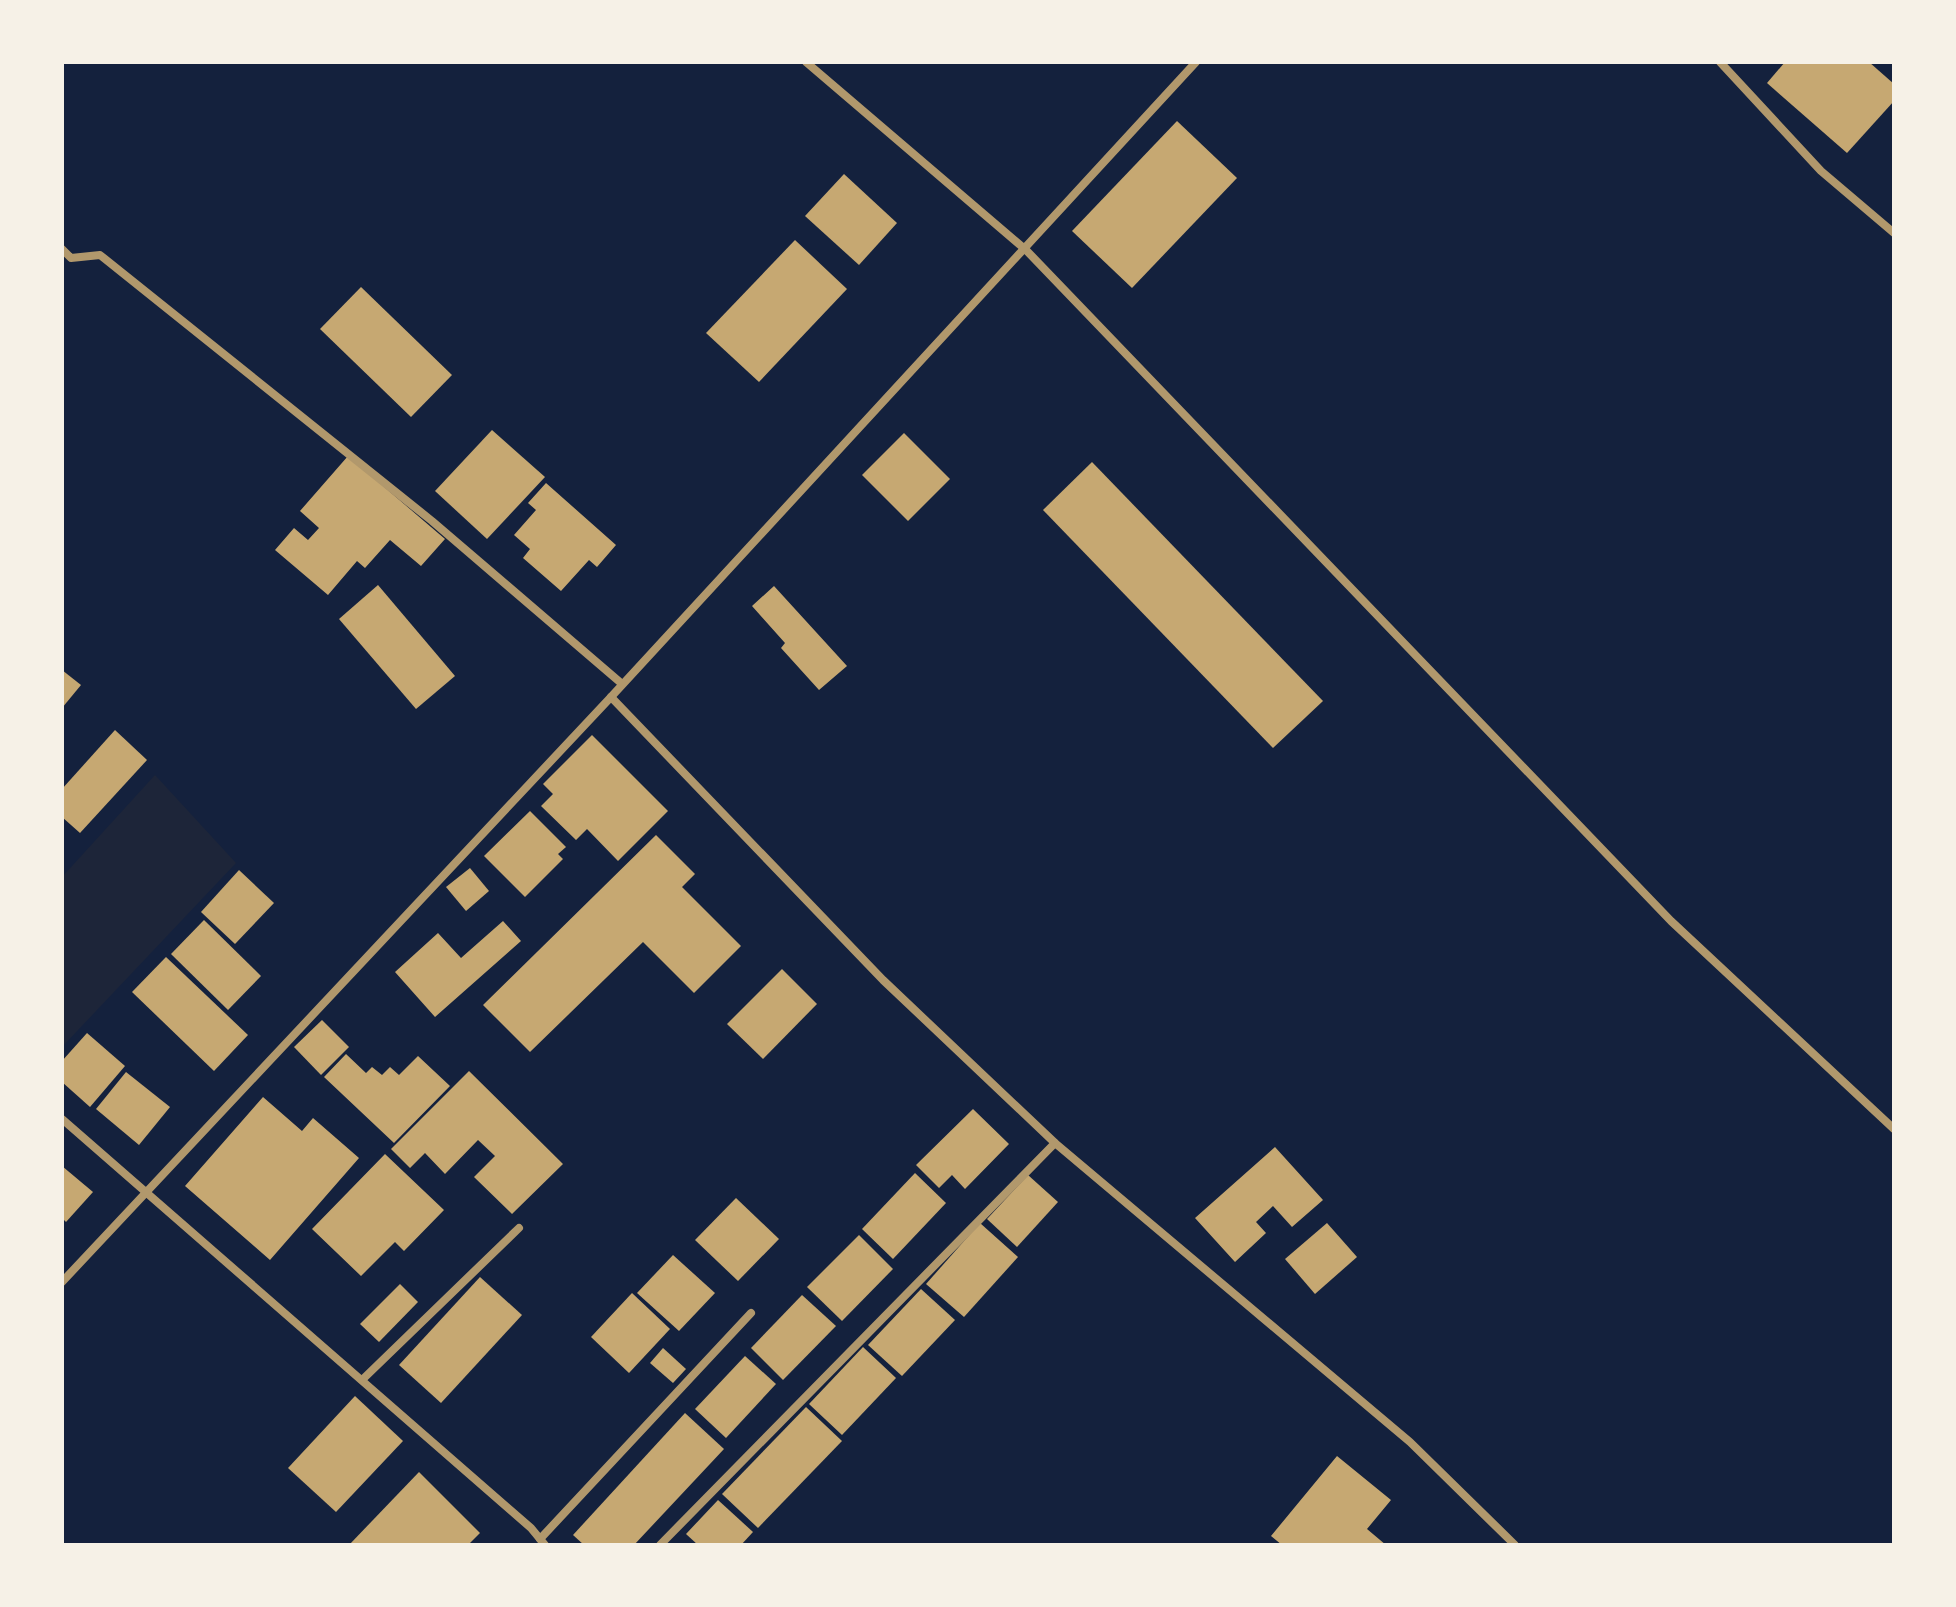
<svg xmlns="http://www.w3.org/2000/svg" width="1956" height="1607" font-family="'Titillium Web',sans-serif">
<style>
.green{fill:#1d2539}
.building{fill:#c6a872}
.lines{fill:none;stroke-linecap:round;stroke-linejoin:round}
.minor{stroke:#b1986c;stroke-width:8}
</style>
<rect width="100%" height="100%" fill="#14213d"/>
<!-- green -->
<path class="green" d="M155 775 236 863 62 1047V877Z"/>
<!-- building -->
<g class="building">
<path d="M1785 62H1869L1894 84V101L1847 153 1767 83Z"/>
<path d="M1177 121 1237 178 1132 288 1072 231Z"/>
<path d="M844 174 897 223 859 265 805 216Z"/>
<path d="M795 240 847 289 759 382 706 333Z"/>
<path d="M361 287 452 375 411 417 320 329Z"/>
<path d="M492 430 545 477 487 539 435 491Z"/>
<path d="M904 433 950 479 908 521 862 475Z"/>
<path d="M348 456 445 539 421 566 390 540 365 568 357 561 328 595 275 550 294 528 308 540 319 528 300 511Z"/>
<path d="M1092 462 1323 701 1273 748 1043 510Z"/>
<path d="M546 483 616 545 597 567 589 560 561 591 523 558 530 549 514 535 536 510 528 503Z"/>
<path d="M378 585 455 676 416 709 339 619Z"/>
<path d="M774 586 847 666 819 690 781 648 785 643 752 606Z"/>
<path d="M62 670 81 685 62 708Z"/>
<path d="M115 730 147 760 80 833 62 817V789Z"/>
<path d="M592 735 668 811 618 861 587 829 576 840 541 806 553 794 543 784Z"/>
<path d="M530 811 566 847 558 854 563 859 525 897 484 856Z"/>
<path d="M656 835 695 874 682 887 741 946 694 993 643 942 530 1052 483 1005Z"/>
<path d="M470 868 489 891 466 911 446 887Z"/>
<path d="M239 870 274 903 235 944 201 912Z"/>
<path d="M204 920 261 976 228 1010 171 954Z"/>
<path d="M503 921 521 941 435 1017 395 972 438 933 461 958Z"/>
<path d="M166 957 248 1035 214 1071 132 992Z"/>
<path d="M782 969 817 1004 763 1059 727 1024Z"/>
<path d="M322 1020 349 1047 321 1075 294 1047Z"/>
<path d="M87 1033 125 1066 90 1107 62 1082V1061Z"/>
<path d="M346 1054 366 1073 372 1067 382 1075 390 1067 399 1075 418 1056 450 1086 394 1143 324 1077Z"/>
<path d="M469 1071 563 1164 512 1214 474 1177 495 1156 478 1140 445 1174 425 1153 410 1168 391 1149Z"/>
<path d="M126 1072 170 1107 139 1145 96 1109Z"/>
<path d="M263 1097 302 1131 313 1118 359 1158 270 1260 185 1186Z"/>
<path d="M973 1109 1009 1144 965 1189 952 1175 939 1188 916 1165Z"/>
<path d="M1275 1147 1323 1200 1292 1227 1273 1206 1256 1222 1266 1233 1235 1262 1195 1218Z"/>
<path d="M385 1154 444 1210 404 1251 395 1242 361 1276 312 1229Z"/>
<path d="M62 1166 93 1192 66 1222 62 1218Z"/>
<path d="M915 1173 946 1203 893 1259 862 1229Z"/>
<path d="M1028 1175 1058 1202 1017 1247 987 1219Z"/>
<path d="M736 1198 779 1239 738 1281 695 1240Z"/>
<path d="M980 1223 1018 1257 964 1317 926 1284Z"/>
<path d="M1327 1223 1357 1257 1315 1294 1285 1259Z"/>
<path d="M859 1235 893 1269 842 1321 807 1287Z"/>
<path d="M673 1255 715 1293 679 1331 637 1293Z"/>
<path d="M480 1277 522 1315 441 1403 399 1365Z"/>
<path d="M400 1284 418 1302 379 1342 360 1324Z"/>
<path d="M921 1289 955 1320 902 1376 868 1345Z"/>
<path d="M632 1293 670 1329 629 1373 591 1337Z"/>
<path d="M802 1295 836 1326 783 1380 751 1348Z"/>
<path d="M863 1347 896 1378 842 1435 809 1404Z"/>
<path d="M663 1348 686 1369 673 1383 650 1363Z"/>
<path d="M745 1356 776 1384 726 1438 695 1409Z"/>
<path d="M355 1396 403 1441 336 1512 288 1468Z"/>
<path d="M806 1407 842 1441 758 1528 722 1494Z"/>
<path d="M685 1413 724 1449 634 1545H584L573 1535Z"/>
<path d="M1337 1456 1391 1500 1367 1529 1386 1545H1282L1271 1536Z"/>
<path d="M419 1472 480 1533 468 1545H349Z"/>
<path d="M718 1500 753 1532 741 1545H698L686 1534Z"/>
</g>
<g class="lines">
<!-- minor -->
<g class="minor">
<path d="M806 62 1026 250 1671 921 1894 1129"/>
<path d="M1720 62 1821 171 1894 233"/>
<path d="M62 249 71 258 100 255 432 521 621 683"/>
<path d="M611 697 883 980 1055 1143 1410 1442 1515 1545"/>
<path d="M62 1119 531 1528 545 1545"/>
<path d="M62 1282 611 697 1196 62"/>
<path d="M362 1380 519 1228"/>
<path d="M540 1539 751 1313"/>
<path d="M660 1545 1055 1143"/>
</g>
</g>
<!-- border -->
<rect width="1956" height="1607" fill="none" stroke="#f6f1e7" stroke-width="128"/>
</svg>
